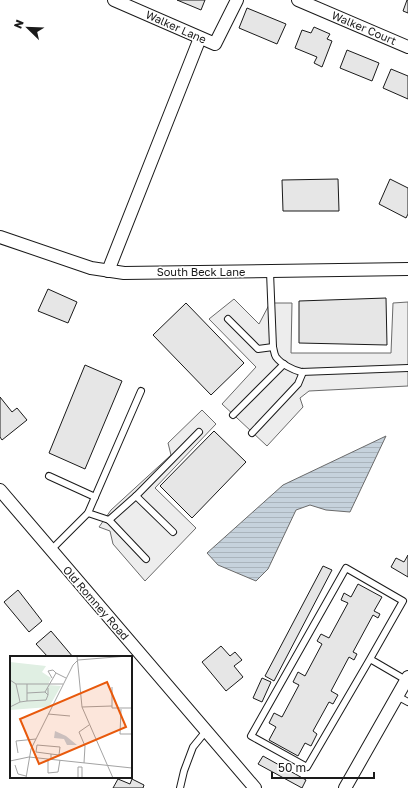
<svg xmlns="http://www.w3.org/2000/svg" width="408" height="788" font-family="'Golos Text',sans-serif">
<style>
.parking{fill:#ededed;stroke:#6a6a6a}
.water{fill:url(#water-rules);stroke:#6a6a6a}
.building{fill:#e6e6e6;stroke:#1a1a1a}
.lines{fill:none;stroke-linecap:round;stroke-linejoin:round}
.service-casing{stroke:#1a1a1a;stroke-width:8}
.minor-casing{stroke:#1a1a1a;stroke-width:14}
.service{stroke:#fff;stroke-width:6}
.minor{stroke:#fff;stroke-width:12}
.labels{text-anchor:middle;stroke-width:3;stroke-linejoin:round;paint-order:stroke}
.street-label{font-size:11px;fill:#1a1a1a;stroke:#fff}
.inset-road{fill:none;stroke:#a3a3a3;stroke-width:1}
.view{fill:#e8590c;fill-opacity:0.15;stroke:#e8590c;stroke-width:2}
.inset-edge{fill:none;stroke:#1a1a1a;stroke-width:2}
</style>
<defs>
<pattern id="water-rules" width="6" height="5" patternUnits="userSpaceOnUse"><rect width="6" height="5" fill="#c6d2dc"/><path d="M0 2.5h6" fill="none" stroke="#aab4bc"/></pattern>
</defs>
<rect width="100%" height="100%" fill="#fff"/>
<!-- parking -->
<g class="parking">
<path d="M234 299 259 324 270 303H292L291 353H391L393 303 408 302V386L309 391 300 398 303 407 267 446 222 404 256 367 209 319Z"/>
<path d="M202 410 216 424 155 488 196 528 145 581 113 544 110 531 99 527 111 510 171 455 168 443Z"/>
</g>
<!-- water -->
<path class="water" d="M386 436 350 512 326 510 310 505 296 510 268 569 256 581 218 565 207 553 283 485Z"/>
<!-- building -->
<g class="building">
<path d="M177 0H205L201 10Z"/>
<path d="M407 0H408V13L403 11Z"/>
<path d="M247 8 286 24 277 44 239 28Z"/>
<path d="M314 27 330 34 327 39 332 41 322 67 314 63 317 57 295 48 302 30 311 33Z"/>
<path d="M347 50 379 63 372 81 340 68Z"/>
<path d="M391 69 408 76V99L383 88Z"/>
<path d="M338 179 339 211H283L282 180Z"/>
<path d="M390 179 408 188V214L406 218 379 204Z"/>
<path d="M48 289 77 302 68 323 38 311Z"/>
<path d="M386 298 387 345 299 343V301Z"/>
<path d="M186 303 244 363 211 395 153 335Z"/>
<path d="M85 365 122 381 85 469 49 453Z"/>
<path d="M0 397 12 412 17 408 27 420 2 440 0 437Z"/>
<path d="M214 431 246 462 192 518 160 486Z"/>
<path d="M408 555V577L391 567 396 558 404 562Z"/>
<path d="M323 566 332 570 274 681 265 676Z"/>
<path d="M358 584 382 597 374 611 380 614 378 618 373 615 353 652 357 654 354 660 349 657 331 691 338 695 333 704 329 702 313 731 317 734 311 746 305 743 298 756 269 740 276 727 269 723 274 713 282 717 299 685 293 682 298 672 305 676 322 644 317 641 321 634 329 638 348 603 341 600 344 593 351 597Z"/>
<path d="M18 590 42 621 29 632 4 602Z"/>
<path d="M51 631 73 657H48L36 644Z"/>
<path d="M221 646 230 656 235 652 242 660 234 666 243 677 226 691 202 662Z"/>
<path d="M262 678 271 682 262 702 253 698Z"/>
<path d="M263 756 306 780 302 788 258 764Z"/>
<path d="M118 779 130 784 132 779 144 785 143 788H113Z"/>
</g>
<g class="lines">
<!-- service casing -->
<g class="service-casing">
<g id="service">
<path d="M270 272 273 347C274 350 274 354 276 357 281 364 293 370 301 372L408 368"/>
<path d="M228 319 258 349 273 347"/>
<path d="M233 415 284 364"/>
<path d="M252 433 298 384 303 372"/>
<path d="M49 476 95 497"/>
<path d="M136 496 199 432"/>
<path d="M88 513 109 520 146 559"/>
<path d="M109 520 136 496 173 532"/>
<path d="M51 550 88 513 141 391"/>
<path d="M370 659 307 767 251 736 346 568 403 601 370 659 406 680"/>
<path d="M397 696 408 702"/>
<path d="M180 788 184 771 193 747 206 731"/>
</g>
</g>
<!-- minor casing -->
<g class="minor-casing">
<g id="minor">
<path d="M114 0 215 44 237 0"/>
<path d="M298 0 408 47"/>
<path d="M0 237 91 268 124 273 408 269"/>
<path d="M108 271 200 38"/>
<path d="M0 490 255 788"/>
<path d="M345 788 408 677"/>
</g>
</g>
<!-- service -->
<use href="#service" class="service"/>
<!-- minor -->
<use href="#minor" class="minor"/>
</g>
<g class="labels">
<!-- street labels -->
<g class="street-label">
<text transform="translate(176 27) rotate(24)" y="4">Walker Lane</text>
<text transform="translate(364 28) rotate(23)" y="4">Walker Court</text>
<text x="201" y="276">South Beck Lane</text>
<text transform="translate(96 603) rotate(49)" y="4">Old Romney Road</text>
</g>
</g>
<!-- overview -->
<g transform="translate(10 656)">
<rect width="122" height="122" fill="#fff"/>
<path d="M0 6 36 10 32 16 41 22 38 29 51 30 39 51 0 54Z" fill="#e0efe3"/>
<path d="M45 75 56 80 67 89H57L54 83 44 82Z" fill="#c6d2dc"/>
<path class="inset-road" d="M67 0 72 51 103 122M68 4 118 0M42 22 38 15 43 14 46 17M0 24 6 28H53M102 31V52H122M38 32V39L35 36 46 17 56 22M17 37 35 36M17 45 36 44 38 39M10 46 17 45V28M0 51 10 46 6 28M72 51 102 50M111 53 110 78H122M38 58 60 60M8 97 6 85 26 83M38 103V117L48 116 50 104M41 103V98L49 99 50 91 27 89 26 96 41 98M0 105 19 101 122 112M74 107 75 90 69 76 79 69M5 109 8 118 16 120M16 122 21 93 63 9 68 4M68 122V111H72V122"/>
<path class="view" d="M97 26 116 71 29 108 10 63Z"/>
<rect width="122" height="122" class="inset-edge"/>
</g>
<!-- north arrow -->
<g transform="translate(28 28) rotate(293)" stroke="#ffffff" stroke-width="3" paint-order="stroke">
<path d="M0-3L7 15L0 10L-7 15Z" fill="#1a1a1a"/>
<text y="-6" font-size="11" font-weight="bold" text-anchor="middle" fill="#1a1a1a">N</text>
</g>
<!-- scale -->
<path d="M272 772v6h102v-6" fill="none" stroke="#1a1a1a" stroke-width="2"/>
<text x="278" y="772" font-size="12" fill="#1a1a1a" stroke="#ffffff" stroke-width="3" paint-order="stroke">50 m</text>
</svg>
